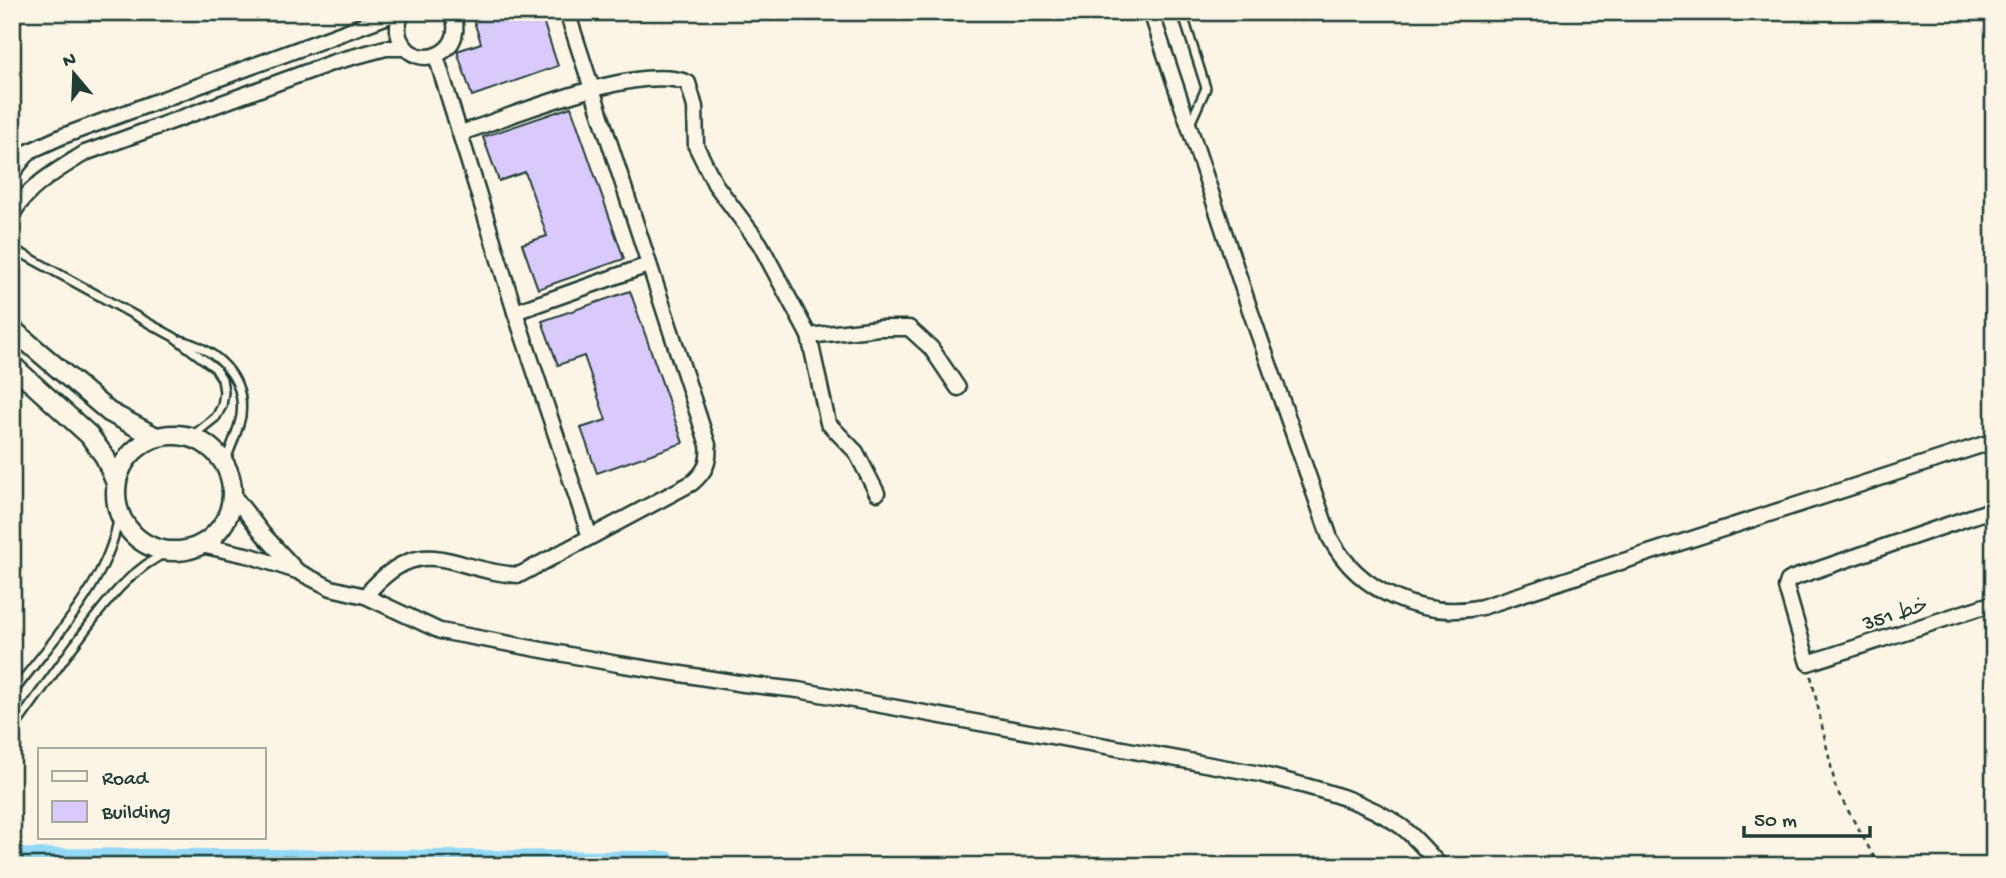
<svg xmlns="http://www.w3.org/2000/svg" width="2006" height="878" font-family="'Gochi Hand','Playpen Sans Arabic',sans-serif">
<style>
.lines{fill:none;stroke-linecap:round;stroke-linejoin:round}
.river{stroke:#93d9f5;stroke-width:30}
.building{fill:#dacafc;stroke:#1f3d34;stroke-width:2}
.service-casing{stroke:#1f3d34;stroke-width:12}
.minor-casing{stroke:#1f3d34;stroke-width:19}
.tertiary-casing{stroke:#1f3d34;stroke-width:23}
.path{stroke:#1f3d34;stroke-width:2.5;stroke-dasharray:5 5;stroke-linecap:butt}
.service{stroke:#fcf5e5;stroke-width:7}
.minor{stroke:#fcf5e5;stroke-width:14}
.tertiary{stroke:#fcf5e5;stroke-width:18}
.labels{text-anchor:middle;stroke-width:5;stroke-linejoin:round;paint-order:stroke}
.street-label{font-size:21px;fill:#1f3d34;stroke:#fcf5e5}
</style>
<rect width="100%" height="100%" fill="#fcf5e5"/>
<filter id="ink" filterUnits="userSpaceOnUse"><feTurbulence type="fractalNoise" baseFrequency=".0143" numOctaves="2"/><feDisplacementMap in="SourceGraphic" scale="14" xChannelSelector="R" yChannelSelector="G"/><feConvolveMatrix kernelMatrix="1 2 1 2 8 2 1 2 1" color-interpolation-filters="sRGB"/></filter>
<g filter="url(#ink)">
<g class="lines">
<!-- river -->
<path class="river" d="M12 858 19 863 665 866"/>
</g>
<!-- building -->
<g class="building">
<path d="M471 12H540L558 66 472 96 457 51 481 43Z"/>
<path d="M571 107 624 259 538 289 522 244 547 236 525 172 499 181 483 137Z"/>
<path d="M630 291 683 443 597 473 581 428 606 420 584 356 558 365 542 321Z"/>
</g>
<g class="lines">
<!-- service casing -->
<g class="service-casing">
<g id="service">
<path d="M1182 12 1206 88 1190 124"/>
<path d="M12 248 174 337 215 368 222 379 224 392 222 406 216 417 191 437"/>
<path d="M181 340C216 350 246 376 241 416 238 432 230 448 225 463"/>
<path d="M12 694C52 639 109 584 119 514"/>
<path d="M12 731C32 703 52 676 72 648 100 611 126 570 170 551"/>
</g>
</g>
<!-- minor casing -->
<g class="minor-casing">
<g id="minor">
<path d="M403 12C398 21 396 30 400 39 417 76 471 50 451 12"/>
<path d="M1151 12 1250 310 1330 538C1359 592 1423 620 1482 607L1994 441"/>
<path d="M436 56 515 312 590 537"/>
<path d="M461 133C512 116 640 62 688 83L695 107 696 146 715 184 760 244 809 336 828 423 856 452 877 493"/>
<path d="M12 173 30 151 63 136 399 12"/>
<path d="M12 215C28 186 58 170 85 153L334 62 386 48H406"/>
<path d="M515 312 648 265"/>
<path d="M809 336 879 328H909L931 348 958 388"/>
<path d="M232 494 263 534 296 570"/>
<path d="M1994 509 1793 578 1788 581 1786 587 1808 663 1994 603"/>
<path d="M201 545 251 556 297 571 331 588 365 596 440 631 618 664 744 684 798 690 1260 774C1309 787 1360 797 1402 827 1416 838 1428 852 1440 866"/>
<path d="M365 596C423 527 451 572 519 575L692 483C705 472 710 462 708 445L567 12"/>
</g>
</g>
<!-- tertiary casing -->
<g class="tertiary-casing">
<g id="tertiary">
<path d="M12 329 109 412 156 437"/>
<path d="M12 365 89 435 105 457 116 483"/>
<circle cx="174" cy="493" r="58"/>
</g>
</g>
<!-- path -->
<path class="path" d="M1811 676 1836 789 1879 866"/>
<!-- service -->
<use href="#service" class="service"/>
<!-- minor -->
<use href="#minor" class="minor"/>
<!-- tertiary -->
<use href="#tertiary" class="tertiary"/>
</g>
</g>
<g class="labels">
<!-- street labels -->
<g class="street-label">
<text transform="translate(1895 613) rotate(-17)" y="7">خط 351</text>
</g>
</g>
<!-- margin -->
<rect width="2006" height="878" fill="none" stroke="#fcf5e5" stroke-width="42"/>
<rect x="21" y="21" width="1964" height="836" fill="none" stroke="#1f3d34" stroke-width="2.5" filter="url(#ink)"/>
<!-- legend -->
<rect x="38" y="748" width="228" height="91" fill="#fcf5e5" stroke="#a4ab9e" stroke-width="2"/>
<rect x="52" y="771" width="35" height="10" fill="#fcf5e5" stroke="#a4ab9e" stroke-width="2"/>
<text x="102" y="784" font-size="21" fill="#1f3d34">Road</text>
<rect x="52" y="801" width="35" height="21" fill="#dacafc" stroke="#a4ab9e" stroke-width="2"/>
<text x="102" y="818" font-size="21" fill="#1f3d34">Building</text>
<!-- north arrow -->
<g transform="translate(74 74) rotate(341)" stroke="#fcf5e5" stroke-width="5" paint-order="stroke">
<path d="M0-5L12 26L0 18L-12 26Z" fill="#1f3d34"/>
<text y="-10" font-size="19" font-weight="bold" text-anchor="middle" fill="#1f3d34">N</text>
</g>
<!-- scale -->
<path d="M1744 826v10h126v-10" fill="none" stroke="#1f3d34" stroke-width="3.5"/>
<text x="1754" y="826" font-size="21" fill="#1f3d34" stroke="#fcf5e5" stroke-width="5" paint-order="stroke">50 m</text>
</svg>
